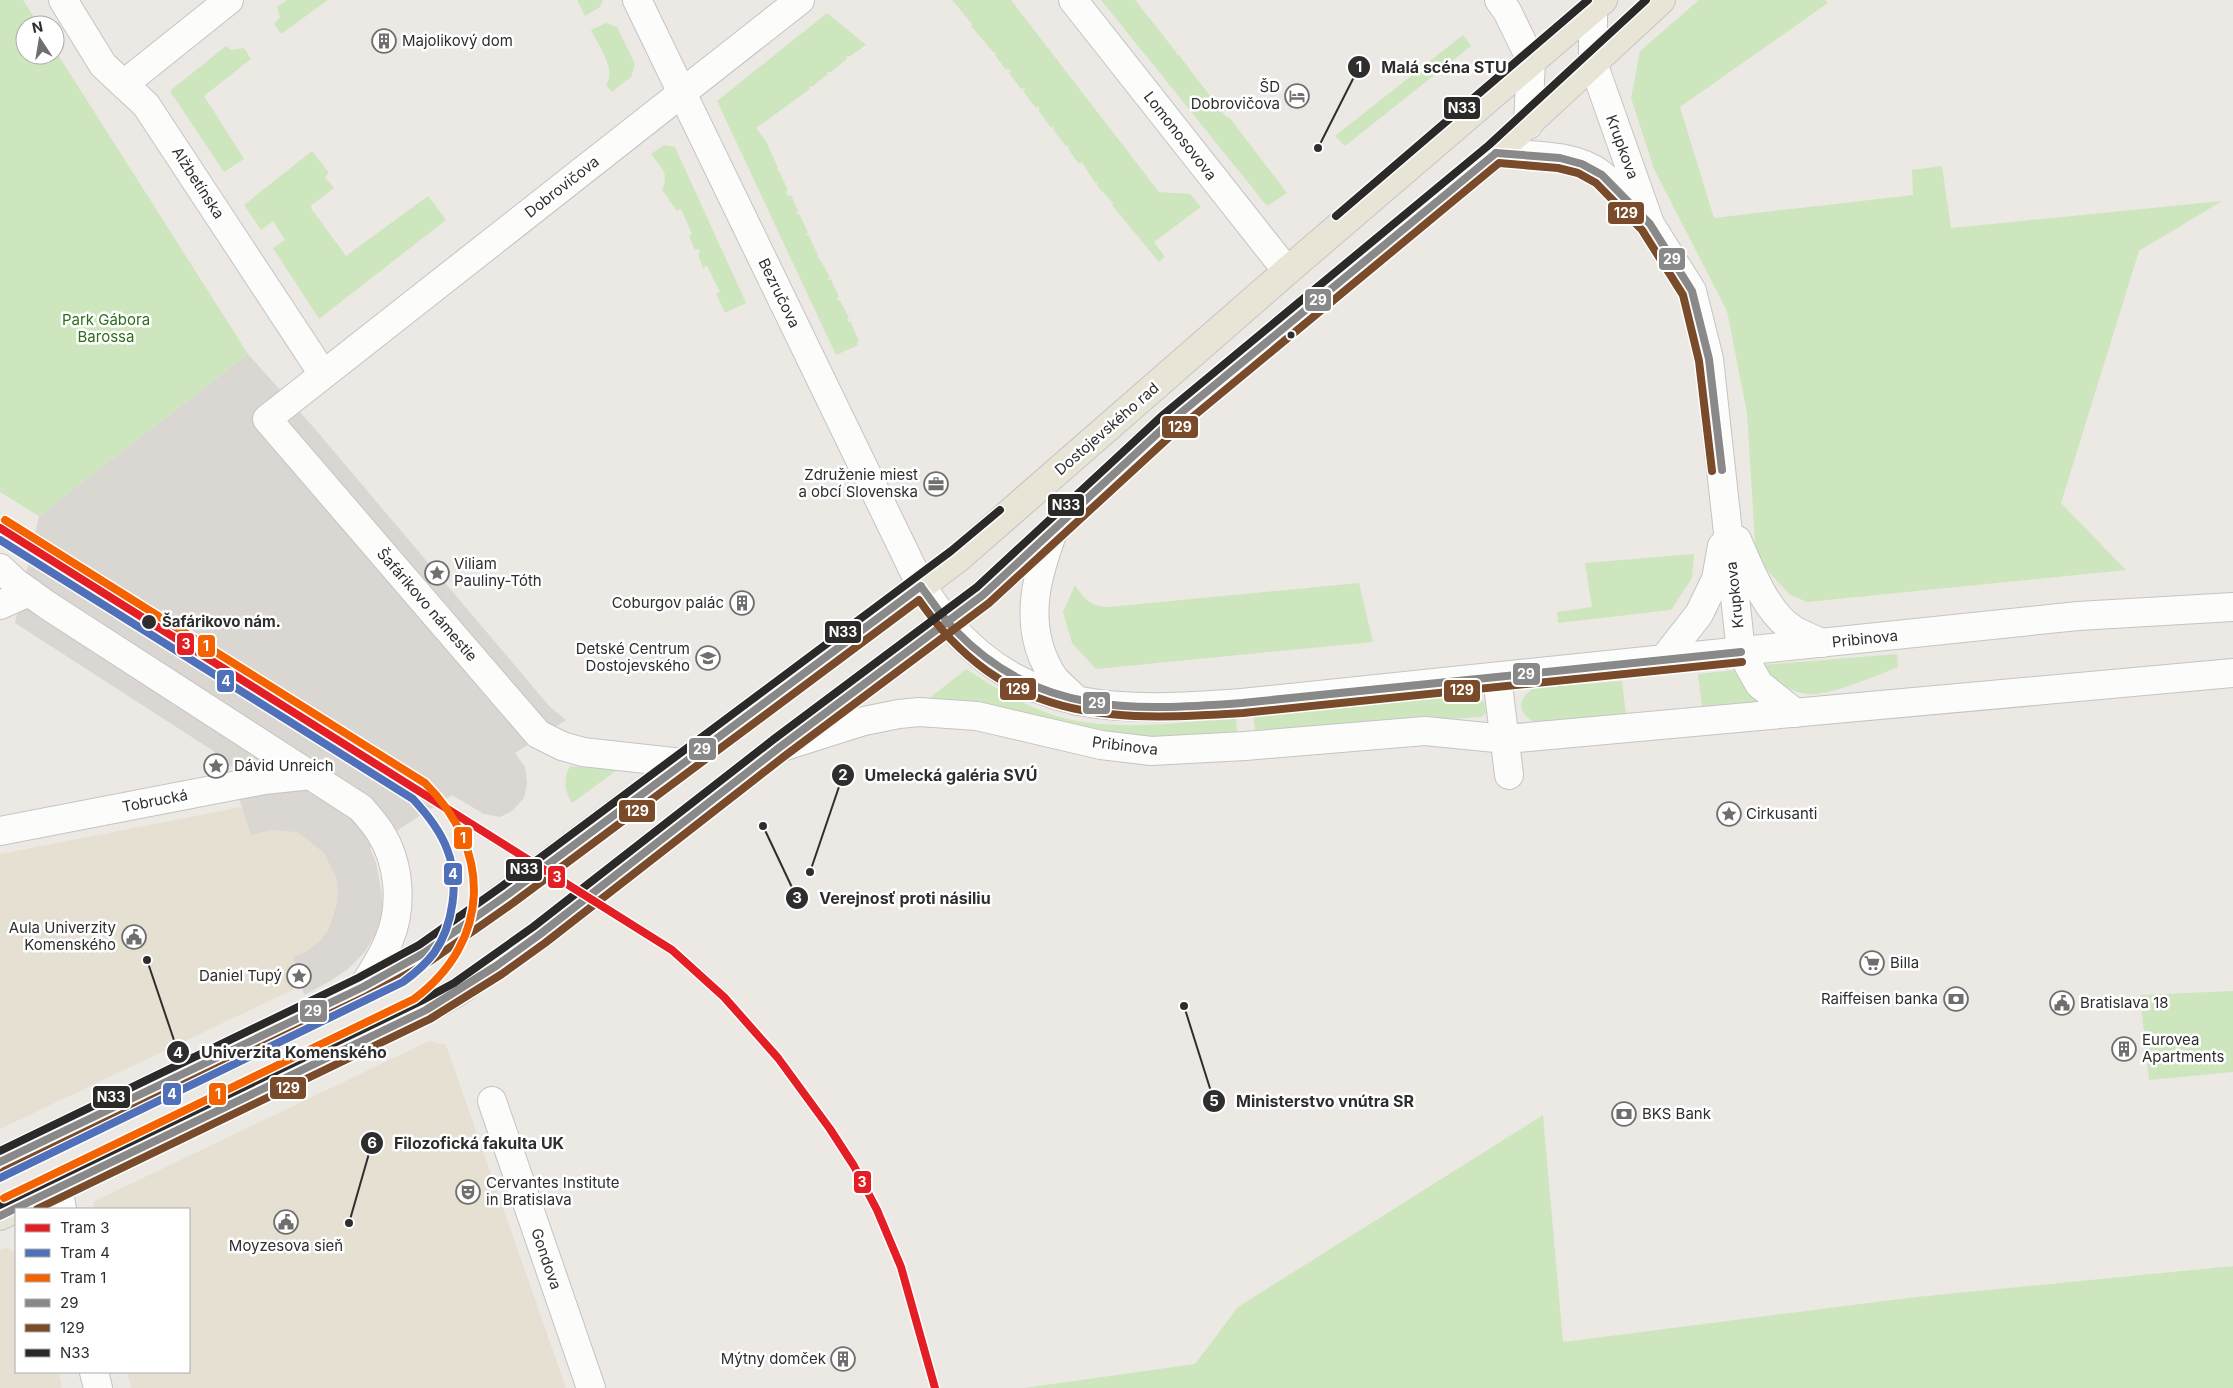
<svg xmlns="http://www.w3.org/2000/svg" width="2233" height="1388" font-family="Inter,sans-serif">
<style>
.education{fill:#e6e0d3}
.green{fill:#cee6be}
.plaza{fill:#dad6d2}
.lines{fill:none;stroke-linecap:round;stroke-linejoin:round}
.minor-casing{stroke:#c5c4c5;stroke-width:30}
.major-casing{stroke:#c6c5c4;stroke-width:30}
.minor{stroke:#fcfcfb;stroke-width:28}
.major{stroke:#e8e4d6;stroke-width:28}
.bus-1-casing{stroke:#fff;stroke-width:11}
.bus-2-casing{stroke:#fff;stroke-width:11}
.bus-3-casing{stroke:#fff;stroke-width:11}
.bus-1{stroke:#898989;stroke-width:8}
.bus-2{stroke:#7a4b2a;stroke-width:8}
.bus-3{stroke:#2b2a29;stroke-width:8}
.tram-1-casing{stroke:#fff;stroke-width:11}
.tram-2-casing{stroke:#fff;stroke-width:11}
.tram-3-casing{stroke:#fff;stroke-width:11}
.tram-1{stroke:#e31e24;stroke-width:8}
.tram-2{stroke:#5071b9;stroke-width:8}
.tram-3{stroke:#f56200;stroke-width:8}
.bus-dot{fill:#2e2e2e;stroke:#fff;stroke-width:2}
.labels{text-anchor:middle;stroke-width:5;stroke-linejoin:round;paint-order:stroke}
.poi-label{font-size:15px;fill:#2e2e2e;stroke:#fff;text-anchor:start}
.street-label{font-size:15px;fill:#2e2e2e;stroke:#fff}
.park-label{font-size:15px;fill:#2c6e1b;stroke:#fff}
.stop-label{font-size:15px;font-weight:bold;fill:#2e2e2e;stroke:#fff;text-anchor:start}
.leader{fill:none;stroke:#2e2e2e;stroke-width:2}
.callout-dot{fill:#2e2e2e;stroke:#fff;stroke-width:2}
.mark-label{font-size:15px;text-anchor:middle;font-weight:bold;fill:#fff}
.callout-label{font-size:16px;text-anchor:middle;font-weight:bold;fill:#2e2e2e;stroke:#fff;stroke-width:5;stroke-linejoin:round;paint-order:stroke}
.line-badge{stroke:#fff;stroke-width:2}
.badge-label{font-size:14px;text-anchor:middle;font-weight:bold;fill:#fff}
</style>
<rect width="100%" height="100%" fill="#ece8e4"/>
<!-- education -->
<g class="education">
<path d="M242 807 264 814 313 837 337 870 341 901 311 981 0 1129V854Z"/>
<path d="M429 1041 446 1045 566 1388H131L127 1372H189V1209H95L93 1203 97 1200Z"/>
<path d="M6 1248 16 1252V1372H59L62 1388H0V1250Z"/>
</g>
<!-- green -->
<g class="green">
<path d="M0 0H23L39 25H25V55H55V50L248 354 39 516 0 492Z"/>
<path d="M287 0H328L281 34 274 24 280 17 277 7Z"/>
<path d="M577 0H603L600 7 585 16Z"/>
<path d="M952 0H1011L1159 192 1190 194 1201 207 1154 242 1165 257 1159 262 1112 205 1113 203 1097 186V182L1095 183 1082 162 1079 164 1068 149 1069 146H1066L1053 130 1054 128 1053 126 1051 128 1038 110 1040 109 1038 106 1036 108 1023 91 1025 90 1024 88 1021 89 1009 73 1011 72 1008 68 1006 70 995 55 996 53 992 51 971 26 972 24Z"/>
<path d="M1101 0H1135L1177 53 1176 55H1179L1226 117H1229L1287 193 1267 206Z"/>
<path d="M1699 0H1825L1828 3 1680 107 1714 218 1913 195 1912 170 1942 166 1951 228 2222 201 2139 251 2061 503 2126 570 1807 602 1789 594 1756 558 1747 413 1727 311 1654 169 1631 98 1640 51Z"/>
<path d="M827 13 866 45 849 57 848 56 846 57 847 59 831 72H827L828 74 812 87 811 86 809 87 810 89 756 128 766 141 778 168 776 170 779 171 788 190 786 192 788 196 791 195 798 211 796 213 800 215 808 233 806 235 809 236 818 255 817 258H819L830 277 828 278V280L831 279 839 297 837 298 838 301 840 300 849 318 847 320 849 322H851L859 341 857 342 858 345 836 355 717 101Z"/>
<path d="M606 23 617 27 635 64 631 77 612 92 606 85C617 69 598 45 591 30Z"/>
<path d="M1463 35 1471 46 1345 146 1335 136Z"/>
<path d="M226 46 231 50 244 48 251 59 204 96 244 159 224 172 170 91Z"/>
<path d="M664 145 675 147 746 303 725 313 716 293 720 292 707 266 703 268 698 255 700 252 699 249 695 250 689 236 692 234 681 209 677 211 662 190C670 172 661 168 651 154Z"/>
<path d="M312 151 329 173 325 177 334 188 312 205 311 208 346 256 428 196 446 220 319 319 273 248 285 240 273 221 261 230 244 205Z"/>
<path d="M1694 554 1692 578 1671 610 1558 623 1557 612 1592 607 1585 563Z"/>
<path d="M1359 583 1373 642 1096 669 1072 643 1063 612 1075 585C1085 600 1090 606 1109 607Z"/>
<path d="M1897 654 1898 667C1879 675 1828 696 1809 694 1790 693 1775 680 1761 669V665Z"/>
<path d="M966 669C994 687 1022 705 1053 715 1109 733 1179 723 1236 717L1237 732 1128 738 959 700 930 698Z"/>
<path d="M1735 670 1743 684 1761 701 1702 707 1698 674Z"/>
<path d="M1622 681 1626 714 1536 723C1518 714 1515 700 1534 688Z"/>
<path d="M1468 695 1477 696 1484 702 1486 713 1481 717 1255 730 1253 714Z"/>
<path d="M628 762 572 803C564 790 563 780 570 766L589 768Z"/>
<path d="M2233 991V1072L2149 1080 2140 995Z"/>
<path d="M1543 1115 1563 1342 1916 1297 2233 1266V1388H1024L1195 1364 1238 1307Z"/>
</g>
<!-- plaza -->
<path class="plaza" d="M248 354 315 429 550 707 566 720 515 753 525 767 527 783 524 798 512 811 500 817 484 814 452 795 370 848 376 863 382 894V914L375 935 364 953 348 969 327 983 304 995 293 957 304 953 320 941 329 929 337 904 338 891 336 877 324 853 297 832 271 830 251 835 239 798 262 793 212 750 15 623 39 516Z"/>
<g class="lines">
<!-- minor casing -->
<g class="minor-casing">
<g id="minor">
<path d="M63 0 103 65 146 105 323 374"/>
<path d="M637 0 921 586C930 598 938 611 948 623 1030 718 1128 711 1242 703L2078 616 2233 607"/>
<path d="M1073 0 1287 271"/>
<path d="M1499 0 1507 11 1531 60 1528 125"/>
<path d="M1593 9V63L1650 224 1692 291 1709 359 1741 652 1759 684 1795 713"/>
<path d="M124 84 229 0"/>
<path d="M1496 153C1531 156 1574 153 1602 175 1617 187 1630 204 1643 217"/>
<path d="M1053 532C1038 573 1026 613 1042 655 1046 664 1049 672 1055 679 1062 687 1070 693 1077 701"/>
<path d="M1737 540C1750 569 1766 613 1794 630 1803 635 1813 639 1822 643"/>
<path d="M0 568 15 582 47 605 361 808C368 816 375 824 380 832 400 863 403 907 389 940 383 956 372 972 363 987"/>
<path d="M0 605 29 592"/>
<path d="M1663 660 1699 614 1716 579 1722 546"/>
<path d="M1497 677 1509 775"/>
<path d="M782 747 864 721 899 714 919 712 977 716 1101 745 1151 751 1245 746 1425 731 1506 739 2233 673"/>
<path d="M682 763 583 752 562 746 538 734 267 419 800 0"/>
<path d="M0 831 264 780 311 775"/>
<path d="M492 1101 591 1388"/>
<path d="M58 1188 62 1209"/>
<path d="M94 1372 98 1388"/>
</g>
</g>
<!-- major casing -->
<g class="major-casing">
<g id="major">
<path d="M0 1162 363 987 424 953 456 932 957 559 1287 271 1603 0"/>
<path d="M0 1216 426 1010 459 991 539 935 780 747 983 595 1171 421 1496 153 1661 0"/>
</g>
</g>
<!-- minor -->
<use href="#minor" class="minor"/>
<!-- major -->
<use href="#major" class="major"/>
<!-- bus-1 casing -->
<g class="bus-1-casing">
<g id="bus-1">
<path d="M1496 153 1560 158 1582 164 1602 175 1650 224 1692 291 1709 359 1722 470"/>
<path d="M922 588C933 602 942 617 955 630 1038 716 1132 711 1242 703L1741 652"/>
<path d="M0 1162 363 987 424 953 507 895 921 586"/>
<path d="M0 1216 426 1010 496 966 539 935 780 747 983 595 1171 421 1496 153"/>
</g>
</g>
<!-- bus-2 casing -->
<g class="bus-2-casing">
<g id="bus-2">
<path d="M4 1171 367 996 429 962 513 903 919 600C1004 722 1107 722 1243 713L1742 662"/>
<path d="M37 1209 430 1019 502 974 545 943 786 755 989 603 1178 429 1499 163 1558 168 1578 173 1596 183 1642 230 1683 295 1699 361 1712 471"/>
</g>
</g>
<!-- bus-3 casing -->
<g class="bus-3-casing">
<g id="bus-3">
<path d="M1336 216 1588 0"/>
<path d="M0 1151 358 978 419 945 501 887 951 551 1000 510"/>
<path d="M0 1205 421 1001 454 983 533 927 774 739 977 587 1164 414 1489 145 1646 0"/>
</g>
</g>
<!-- bus-1 -->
<use href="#bus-1" class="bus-1"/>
<!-- bus-2 -->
<use href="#bus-2" class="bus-2"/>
<!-- bus-3 -->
<use href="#bus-3" class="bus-3"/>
<!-- tram-1 casing -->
<g class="tram-1-casing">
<path id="tram-1" d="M0 528 672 950 724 997 778 1058 830 1129 854 1166 877 1210 901 1267 935 1388"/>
</g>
<!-- tram-2 casing -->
<g class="tram-2-casing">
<path id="tram-2" d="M0 540 413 799C427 814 440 830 447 849 460 881 453 926 434 953 425 965 414 974 403 982L0 1178"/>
</g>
<!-- tram-3 casing -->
<g class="tram-3-casing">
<path id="tram-3" d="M4 1198 414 999C492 941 492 850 425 783L5 520"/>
</g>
<!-- tram-1 -->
<use href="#tram-1" class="tram-1"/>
<!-- tram-2 -->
<use href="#tram-2" class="tram-2"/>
<!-- tram-3 -->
<use href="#tram-3" class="tram-3"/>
</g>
<!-- icons -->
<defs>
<g id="building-ring" transform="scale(1.25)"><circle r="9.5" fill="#fff" stroke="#706f6e" stroke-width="1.5"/><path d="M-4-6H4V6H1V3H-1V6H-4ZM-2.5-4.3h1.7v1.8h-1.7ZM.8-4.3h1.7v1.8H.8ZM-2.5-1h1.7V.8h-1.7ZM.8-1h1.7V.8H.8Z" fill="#706f6e"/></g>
<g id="hotel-ring" transform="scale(1.25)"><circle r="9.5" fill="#fff" stroke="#706f6e" stroke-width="1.5"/><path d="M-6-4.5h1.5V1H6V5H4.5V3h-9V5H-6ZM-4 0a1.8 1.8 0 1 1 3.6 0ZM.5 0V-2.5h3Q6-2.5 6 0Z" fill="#706f6e"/></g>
<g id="office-ring" transform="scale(1.25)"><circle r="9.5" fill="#fff" stroke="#706f6e" stroke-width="1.5"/><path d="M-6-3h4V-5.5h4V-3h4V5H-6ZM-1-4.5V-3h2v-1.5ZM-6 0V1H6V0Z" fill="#706f6e"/></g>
<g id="sight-ring" transform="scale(1.25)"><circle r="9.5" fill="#fff" stroke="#706f6e" stroke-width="1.5"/><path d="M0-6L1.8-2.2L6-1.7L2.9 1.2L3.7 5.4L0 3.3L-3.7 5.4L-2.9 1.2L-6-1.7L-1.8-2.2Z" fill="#706f6e"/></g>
<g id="school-ring" transform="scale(1.25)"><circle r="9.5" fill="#fff" stroke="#706f6e" stroke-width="1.5"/><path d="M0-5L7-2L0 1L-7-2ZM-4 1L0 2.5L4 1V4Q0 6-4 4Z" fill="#706f6e"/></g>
<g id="civic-ring" transform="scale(1.25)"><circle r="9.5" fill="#fff" stroke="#706f6e" stroke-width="1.5"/><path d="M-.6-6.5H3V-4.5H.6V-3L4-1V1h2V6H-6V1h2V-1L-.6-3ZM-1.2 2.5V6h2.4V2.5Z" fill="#706f6e"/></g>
<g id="supermarket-ring" transform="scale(1.25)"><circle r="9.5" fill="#fff" stroke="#706f6e" stroke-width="1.5"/><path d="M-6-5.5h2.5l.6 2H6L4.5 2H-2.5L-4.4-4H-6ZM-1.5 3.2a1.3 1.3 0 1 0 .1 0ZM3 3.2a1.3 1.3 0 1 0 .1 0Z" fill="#706f6e"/></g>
<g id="bank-ring" transform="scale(1.25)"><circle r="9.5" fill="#fff" stroke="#706f6e" stroke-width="1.5"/><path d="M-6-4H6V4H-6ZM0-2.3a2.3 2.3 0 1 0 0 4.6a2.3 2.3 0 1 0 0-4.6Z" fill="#706f6e"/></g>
<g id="theatre-ring" transform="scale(1.25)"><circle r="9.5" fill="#fff" stroke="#706f6e" stroke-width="1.5"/><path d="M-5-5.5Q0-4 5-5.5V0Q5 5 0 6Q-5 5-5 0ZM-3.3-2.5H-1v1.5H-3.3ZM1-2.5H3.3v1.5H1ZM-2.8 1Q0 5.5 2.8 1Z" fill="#706f6e"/></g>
</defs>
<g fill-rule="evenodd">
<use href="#building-ring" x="384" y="41"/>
<use href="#hotel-ring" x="1297" y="96"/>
<use href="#office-ring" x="936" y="484"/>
<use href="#sight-ring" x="437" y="573"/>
<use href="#building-ring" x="742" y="603"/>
<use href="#school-ring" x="708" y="658"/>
<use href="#sight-ring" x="216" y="766"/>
<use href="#sight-ring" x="1729" y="814"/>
<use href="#civic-ring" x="134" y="937"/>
<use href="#supermarket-ring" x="1872" y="963"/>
<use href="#sight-ring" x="299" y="976"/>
<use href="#bank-ring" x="1956" y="999"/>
<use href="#civic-ring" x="2062" y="1003"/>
<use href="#building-ring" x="2124" y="1049"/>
<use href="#bank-ring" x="1624" y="1114"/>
<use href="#theatre-ring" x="468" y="1192"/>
<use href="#civic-ring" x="286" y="1222"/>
<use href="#building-ring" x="843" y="1359"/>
</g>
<!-- markers -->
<g class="bus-dot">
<circle cx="1291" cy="335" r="4.5"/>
<circle cx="149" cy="622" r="8"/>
</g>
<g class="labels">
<!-- poi labels -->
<g class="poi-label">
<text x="402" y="46">Majolikový dom</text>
<text x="1280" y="92" text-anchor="end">ŠD<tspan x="1280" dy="17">Dobrovičova</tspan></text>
<text x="918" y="480" text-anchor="end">Združenie miest<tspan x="918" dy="17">a obcí Slovenska</tspan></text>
<text x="454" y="569">Viliam<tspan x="454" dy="17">Pauliny-Tóth</tspan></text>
<text x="724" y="608" text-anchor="end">Coburgov palác</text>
<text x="690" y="654" text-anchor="end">Detské Centrum<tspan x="690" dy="17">Dostojevského</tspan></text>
<text x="234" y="771">Dávid Unreich</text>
<text x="1746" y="819">Cirkusanti</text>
<text x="116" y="933" text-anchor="end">Aula Univerzity<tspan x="116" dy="17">Komenského</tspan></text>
<text x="1890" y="968">Billa</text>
<text x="282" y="981" text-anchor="end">Daniel Tupý</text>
<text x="1938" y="1004" text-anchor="end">Raiffeisen banka</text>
<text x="2080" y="1008">Bratislava 18</text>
<text x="2142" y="1045">Eurovea<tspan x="2142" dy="17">Apartments</tspan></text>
<text x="1642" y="1119">BKS Bank</text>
<text x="486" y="1188">Cervantes Institute<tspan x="486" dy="17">in Bratislava</tspan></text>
<text x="286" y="1251" text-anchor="middle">Moyzesova sieň</text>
<text x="826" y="1364" text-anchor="end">Mýtny domček</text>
</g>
<!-- street labels -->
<g class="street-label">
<text transform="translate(1180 136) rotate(52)" y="5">Lomonosovova</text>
<text transform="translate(1622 147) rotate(70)" y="5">Krupkova</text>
<text transform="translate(198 183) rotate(57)" y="5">Alžbetínska</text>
<text transform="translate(562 187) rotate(-38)" y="5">Dobrovičova</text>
<text transform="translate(779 293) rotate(64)" y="5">Bezručova</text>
<text transform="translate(1107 429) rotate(-41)" y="5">Dostojevského rad</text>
<text transform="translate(1735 595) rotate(-96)" y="5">Krupkova</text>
<text transform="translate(427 605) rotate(49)" y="5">Šafárikovo námestie</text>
<text transform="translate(1865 639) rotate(-6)" y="5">Pribinova</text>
<text transform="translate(1125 746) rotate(7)" y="5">Pribinova</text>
<text transform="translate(155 801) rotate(-11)" y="5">Tobrucká</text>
<text transform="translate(546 1259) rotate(71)" y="5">Gondova</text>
</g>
<!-- park labels -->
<g class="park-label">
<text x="106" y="325">Park Gábora<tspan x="106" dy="17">Barossa</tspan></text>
</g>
<!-- stop labels -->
<g class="stop-label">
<text x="162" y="627">Šafárikovo nám.</text>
</g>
</g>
<!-- callouts -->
<path class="leader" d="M1318 148L1359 67M810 872L843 775M763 826L797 898M147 960L178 1052M1184 1006L1214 1101M349 1223L372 1143"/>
<g class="callout-dot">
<circle cx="1318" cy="148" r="5"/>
<circle cx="810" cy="872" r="5"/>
<circle cx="763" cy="826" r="5"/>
<circle cx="147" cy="960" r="5"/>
<circle cx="1184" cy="1006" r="5"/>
<circle cx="349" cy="1223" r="5"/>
<circle cx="1359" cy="67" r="12"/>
<circle cx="843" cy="775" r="12"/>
<circle cx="797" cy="898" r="12"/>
<circle cx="178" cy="1052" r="12"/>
<circle cx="1214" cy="1101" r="12"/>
<circle cx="372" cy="1143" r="12"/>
</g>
<g class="mark-label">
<text x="1359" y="72">1</text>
<text x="843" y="780">2</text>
<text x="797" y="903">3</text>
<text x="178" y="1058">4</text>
<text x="1214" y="1106">5</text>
<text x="372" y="1148">6</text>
</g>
<g class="callout-label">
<text x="1444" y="73">Malá scéna STU</text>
<text x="951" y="781">Umelecká galéria SVÚ</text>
<text x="905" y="904">Verejnosť proti násiliu</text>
<text x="294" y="1058">Univerzita Komenského</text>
<text x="1325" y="1107">Ministerstvo vnútra SR</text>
<text x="479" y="1149">Filozofická fakulta UK</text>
</g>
<g class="line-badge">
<rect x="1443" y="96" width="38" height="24" rx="5" fill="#2b2a29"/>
<rect x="1607" y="201" width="38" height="24" rx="5" fill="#7a4b2a"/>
<rect x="1658" y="247" width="28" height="24" rx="5" fill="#898989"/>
<rect x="1304" y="288" width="28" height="24" rx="5" fill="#898989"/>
<rect x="1161" y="415" width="38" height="24" rx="5" fill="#7a4b2a"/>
<rect x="1047" y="493" width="38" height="24" rx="5" fill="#2b2a29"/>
<rect x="824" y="620" width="38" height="24" rx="5" fill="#2b2a29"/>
<rect x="176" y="632" width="19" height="24" rx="5" fill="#e31e24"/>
<rect x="197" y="634" width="19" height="24" rx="5" fill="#f56200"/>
<rect x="1512" y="662" width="29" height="24" rx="5" fill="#898989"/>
<rect x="216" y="669" width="19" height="24" rx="5" fill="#5071b9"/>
<rect x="999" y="677" width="38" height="24" rx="5" fill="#7a4b2a"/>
<rect x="1443" y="679" width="38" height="24" rx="5" fill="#7a4b2a"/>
<rect x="1082" y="691" width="29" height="24" rx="5" fill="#898989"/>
<rect x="688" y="737" width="29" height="24" rx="5" fill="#898989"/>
<rect x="618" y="799" width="38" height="24" rx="5" fill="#7a4b2a"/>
<rect x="453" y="826" width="20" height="24" rx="5" fill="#f56200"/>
<rect x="505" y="858" width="38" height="24" rx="5" fill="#2b2a29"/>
<rect x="443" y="862" width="20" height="24" rx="5" fill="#5071b9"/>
<rect x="547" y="865" width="19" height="24" rx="5" fill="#e31e24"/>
<rect x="299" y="999" width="29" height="24" rx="5" fill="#898989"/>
<rect x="269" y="1076" width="38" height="24" rx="5" fill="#7a4b2a"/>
<rect x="208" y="1082" width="19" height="24" rx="5" fill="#f56200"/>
<rect x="162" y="1082" width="20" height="24" rx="5" fill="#5071b9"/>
<rect x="92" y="1085" width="39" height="24" rx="5" fill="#2b2a29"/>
<rect x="853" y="1170" width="19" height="24" rx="5" fill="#e31e24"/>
</g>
<g class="badge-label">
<text x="1462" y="113">N33</text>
<text x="1626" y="218">129</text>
<text x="1672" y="264">29</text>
<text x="1318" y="305">29</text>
<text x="1180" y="432">129</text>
<text x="1066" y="510">N33</text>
<text x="843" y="637">N33</text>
<text x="186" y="649">3</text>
<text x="206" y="651">1</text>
<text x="1526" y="679">29</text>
<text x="226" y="686">4</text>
<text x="1018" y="694">129</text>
<text x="1462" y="695">129</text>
<text x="1097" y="708">29</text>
<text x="702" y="754">29</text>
<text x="637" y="816">129</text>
<text x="463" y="843">1</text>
<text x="524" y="874">N33</text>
<text x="453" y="879">4</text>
<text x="557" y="882">3</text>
<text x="313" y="1016">29</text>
<text x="288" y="1093">129</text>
<text x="218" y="1099">1</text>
<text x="172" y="1099">4</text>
<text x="111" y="1102">N33</text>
<text x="862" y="1187">3</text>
</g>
<!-- legend -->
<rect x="15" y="1208" width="175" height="165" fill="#ffffff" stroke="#ababab"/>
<rect x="25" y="1224" width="25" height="8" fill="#e31e24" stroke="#ababab"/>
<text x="60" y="1233" font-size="15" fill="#2e2e2e">Tram 3</text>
<rect x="25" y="1249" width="25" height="8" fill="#5071b9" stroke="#ababab"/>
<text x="60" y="1258" font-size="15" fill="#2e2e2e">Tram 4</text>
<rect x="25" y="1274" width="25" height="8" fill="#f56200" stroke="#ababab"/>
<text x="60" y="1283" font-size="15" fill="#2e2e2e">Tram 1</text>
<rect x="25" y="1299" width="25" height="8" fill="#898989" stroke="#ababab"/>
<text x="60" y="1308" font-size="15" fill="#2e2e2e">29</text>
<rect x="25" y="1324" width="25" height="8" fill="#7a4b2a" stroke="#ababab"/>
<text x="60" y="1333" font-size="15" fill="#2e2e2e">129</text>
<rect x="25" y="1349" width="25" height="8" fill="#2b2a29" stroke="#ababab"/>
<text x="60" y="1358" font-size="15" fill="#2e2e2e">N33</text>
<!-- north arrow -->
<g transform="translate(40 40) rotate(348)"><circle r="24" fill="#ffffff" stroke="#ababab"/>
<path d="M0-4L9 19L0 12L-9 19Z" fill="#706f6e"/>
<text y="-8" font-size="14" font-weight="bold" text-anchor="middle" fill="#2e2e2e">N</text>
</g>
</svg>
